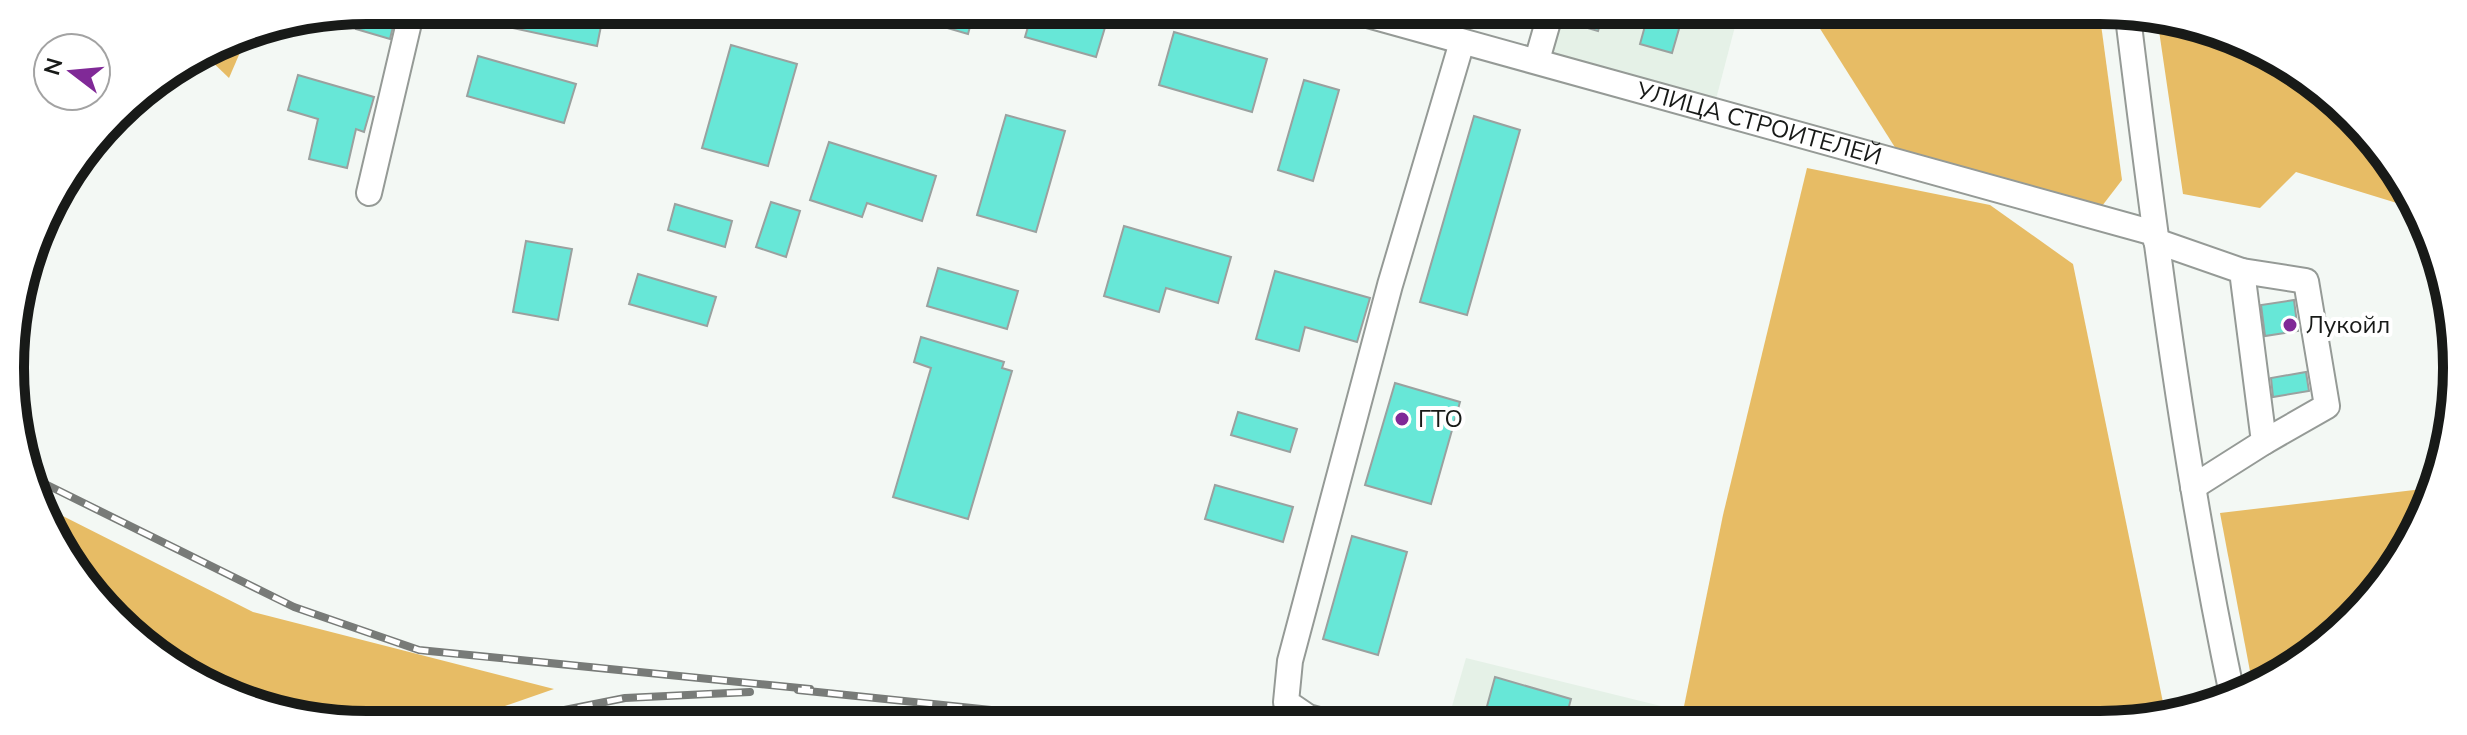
<svg xmlns="http://www.w3.org/2000/svg" width="2467" height="735" font-family="'Nunito Sans',sans-serif">
<style>
.built{fill:#e5f1e7}
.forest{fill:#e7bc65}
.building{fill:#67e7d7;stroke:#9aa19f;stroke-width:2}
.lines{fill:none;stroke-linecap:round;stroke-linejoin:round}
.minor-casing{stroke:#959a96;stroke-width:28}
.minor{stroke:#fff;stroke-width:24}
.rail-casing{stroke:#787b78;stroke-width:8}
.rail{stroke:#fff;stroke-width:5;stroke-dasharray:15;stroke-linecap:butt}
.poi-dot{fill:#802997;stroke:#fff;stroke-width:3}
.labels{text-anchor:middle;stroke-width:8;stroke-linejoin:round;paint-order:stroke}
.street-label{font-size:24px;fill:#181a18;stroke:#fff}
.poi-label{font-size:24px;fill:#181a18;stroke:#fff;text-anchor:start}
.rim{fill:none;stroke:#181a18;stroke-width:10}
</style>
<rect width="100%" height="100%" fill="#f3f8f4"/>
<!-- built -->
<g class="built">
<path d="M1556 15H1738L1715 103 1544 57Z"/>
<path d="M1466 658 1673 709 1671 721 1448 720Z"/>
</g>
<!-- forest -->
<g class="forest">
<path d="M1812 16 2100 17 2122 180 2102 206 2005 185 1896 149Z"/>
<path d="M2157 17H2170L2298 71 2397 169 2413 208 2296 172 2260 208 2183 194Z"/>
<path d="M248 34 229 78 204 54 231 37Z"/>
<path d="M1807 168 1990 205 2073 264 2166 717 2146 722 1681 721 1723 515Z"/>
<path d="M2447 290 2450 298V387L2442 376 2444 293Z"/>
<path d="M2431 488 2409 546 2336 636 2253 687 2220 513Z"/>
<path d="M45 507 253 612 554 689 470 718H297L169 665 84 585Z"/>
</g>
<!-- building -->
<g class="building">
<path d="M368 10H397L390 39 356 29 357 24 334 17Z"/>
<path d="M461 10 604 11 597 46 461 17Z"/>
<path d="M906 12H974L968 34 906 16Z"/>
<path d="M1032 13H1079L1107 21 1096 57 1025 37Z"/>
<path d="M1565 15H1603L1598 31 1564 21Z"/>
<path d="M1648 15H1683L1672 53 1640 44Z"/>
<path d="M1174 32 1267 59 1252 112 1159 85Z"/>
<path d="M731 45 797 64 768 166 702 148Z"/>
<path d="M478 56 576 84 564 123 467 96Z"/>
<path d="M298 75 374 97 364 132 356 129 347 168 309 159 318 119 288 110Z"/>
<path d="M1304 80 1339 90 1313 181 1278 170Z"/>
<path d="M1006 115 1065 131 1036 232 977 215Z"/>
<path d="M1474 116 1520 130 1467 315 1420 302Z"/>
<path d="M829 142 936 176 922 221 867 203 862 217 810 200Z"/>
<path d="M771 202 800 211 786 257 756 247Z"/>
<path d="M675 204 732 221 725 247 668 230Z"/>
<path d="M1124 226 1231 257 1218 303 1166 288 1159 312 1104 296Z"/>
<path d="M526 241 572 249 558 320 513 312Z"/>
<path d="M938 268 1018 291 1007 329 927 306Z"/>
<path d="M1275 271 1370 298 1357 342 1305 327 1299 351 1256 339Z"/>
<path d="M638 274 716 297 707 326 629 304Z"/>
<path d="M2294 300 2298 331 2265 336 2261 305Z"/>
<path d="M921 337 1004 362 1002 368 1012 371 968 519 893 497 931 368 914 362Z"/>
<path d="M2306 372 2309 391 2273 397 2271 378Z"/>
<path d="M1395 383 1460 402 1431 504 1365 485Z"/>
<path d="M1238 412 1297 429 1290 452 1231 435Z"/>
<path d="M1215 485 1293 507 1283 542 1205 519Z"/>
<path d="M1352 536 1407 552 1378 655 1323 639Z"/>
<path d="M1495 677 1571 699 1565 721H1483Z"/>
</g>
<g class="lines">
<!-- minor casing -->
<g class="minor-casing">
<g id="minor">
<path id="s1" d="M1364 14 2154 233"/>
<path d="M2128 17C2156 245 2185 473 2233 699"/>
<path d="M1537 60 1550 15"/>
<path d="M369 193 412 10"/>
<path d="M2156 241 2242 271 2264 442 2193 487"/>
<path d="M2242 271 2306 281 2327 406 2264 442"/>
<path d="M1319 720 1308 717 1286 702 1290 661 1390 285 1462 42"/>
</g>
</g>
<!-- minor -->
<use href="#minor" class="minor"/>
<!-- rail casing -->
<g class="rail-casing">
<g id="rail">
<path d="M31 477 294 607 419 650 810 689"/>
<path d="M798 690 1089 720"/>
<path d="M519 719 625 698 750 692"/>
</g>
</g>
<!-- rail -->
<use href="#rail" class="rail"/>
</g>
<!-- markers -->
<g class="poi-dot">
<circle cx="2290" cy="325" r="8"/>
<circle cx="1402" cy="419" r="8"/>
</g>
<g class="labels">
<!-- street labels -->
<g class="street-label">
<text dy="8" stroke="none"><textPath href="#s1" startOffset="410">УЛИЦА СТРОИТЕЛЕЙ</textPath></text>
</g>
<!-- poi labels -->
<g class="poi-label">
<text x="2306" y="333">Лукойл</text>
<text x="1418" y="427">ГТО</text>
</g>
</g>
<!-- crop -->
<path d="M0 0H2467V735H0ZM367 24H2100A343 343 0 0 1 2443 367V368A343 343 0 0 1 2100 711H367A343 343 0 0 1 24 368V367A343 343 0 0 1 367 24Z" fill="#fff" fill-rule="evenodd"/>
<path class="rim" d="M367 24H2100A343 343 0 0 1 2443 367V368A343 343 0 0 1 2100 711H367A343 343 0 0 1 24 368V367A343 343 0 0 1 367 24Z"/>
<!-- north arrow -->
<g transform="translate(72 72) rotate(286)"><circle r="38" fill="#ffffff" stroke="#a3a3a3" stroke-width="2"/>
<path d="M0-6L14 30L0 20L-14 30Z" fill="#802997"/>
<text y="-12" font-size="22" font-weight="bold" text-anchor="middle" fill="#181a18">N</text>
</g>
</svg>
